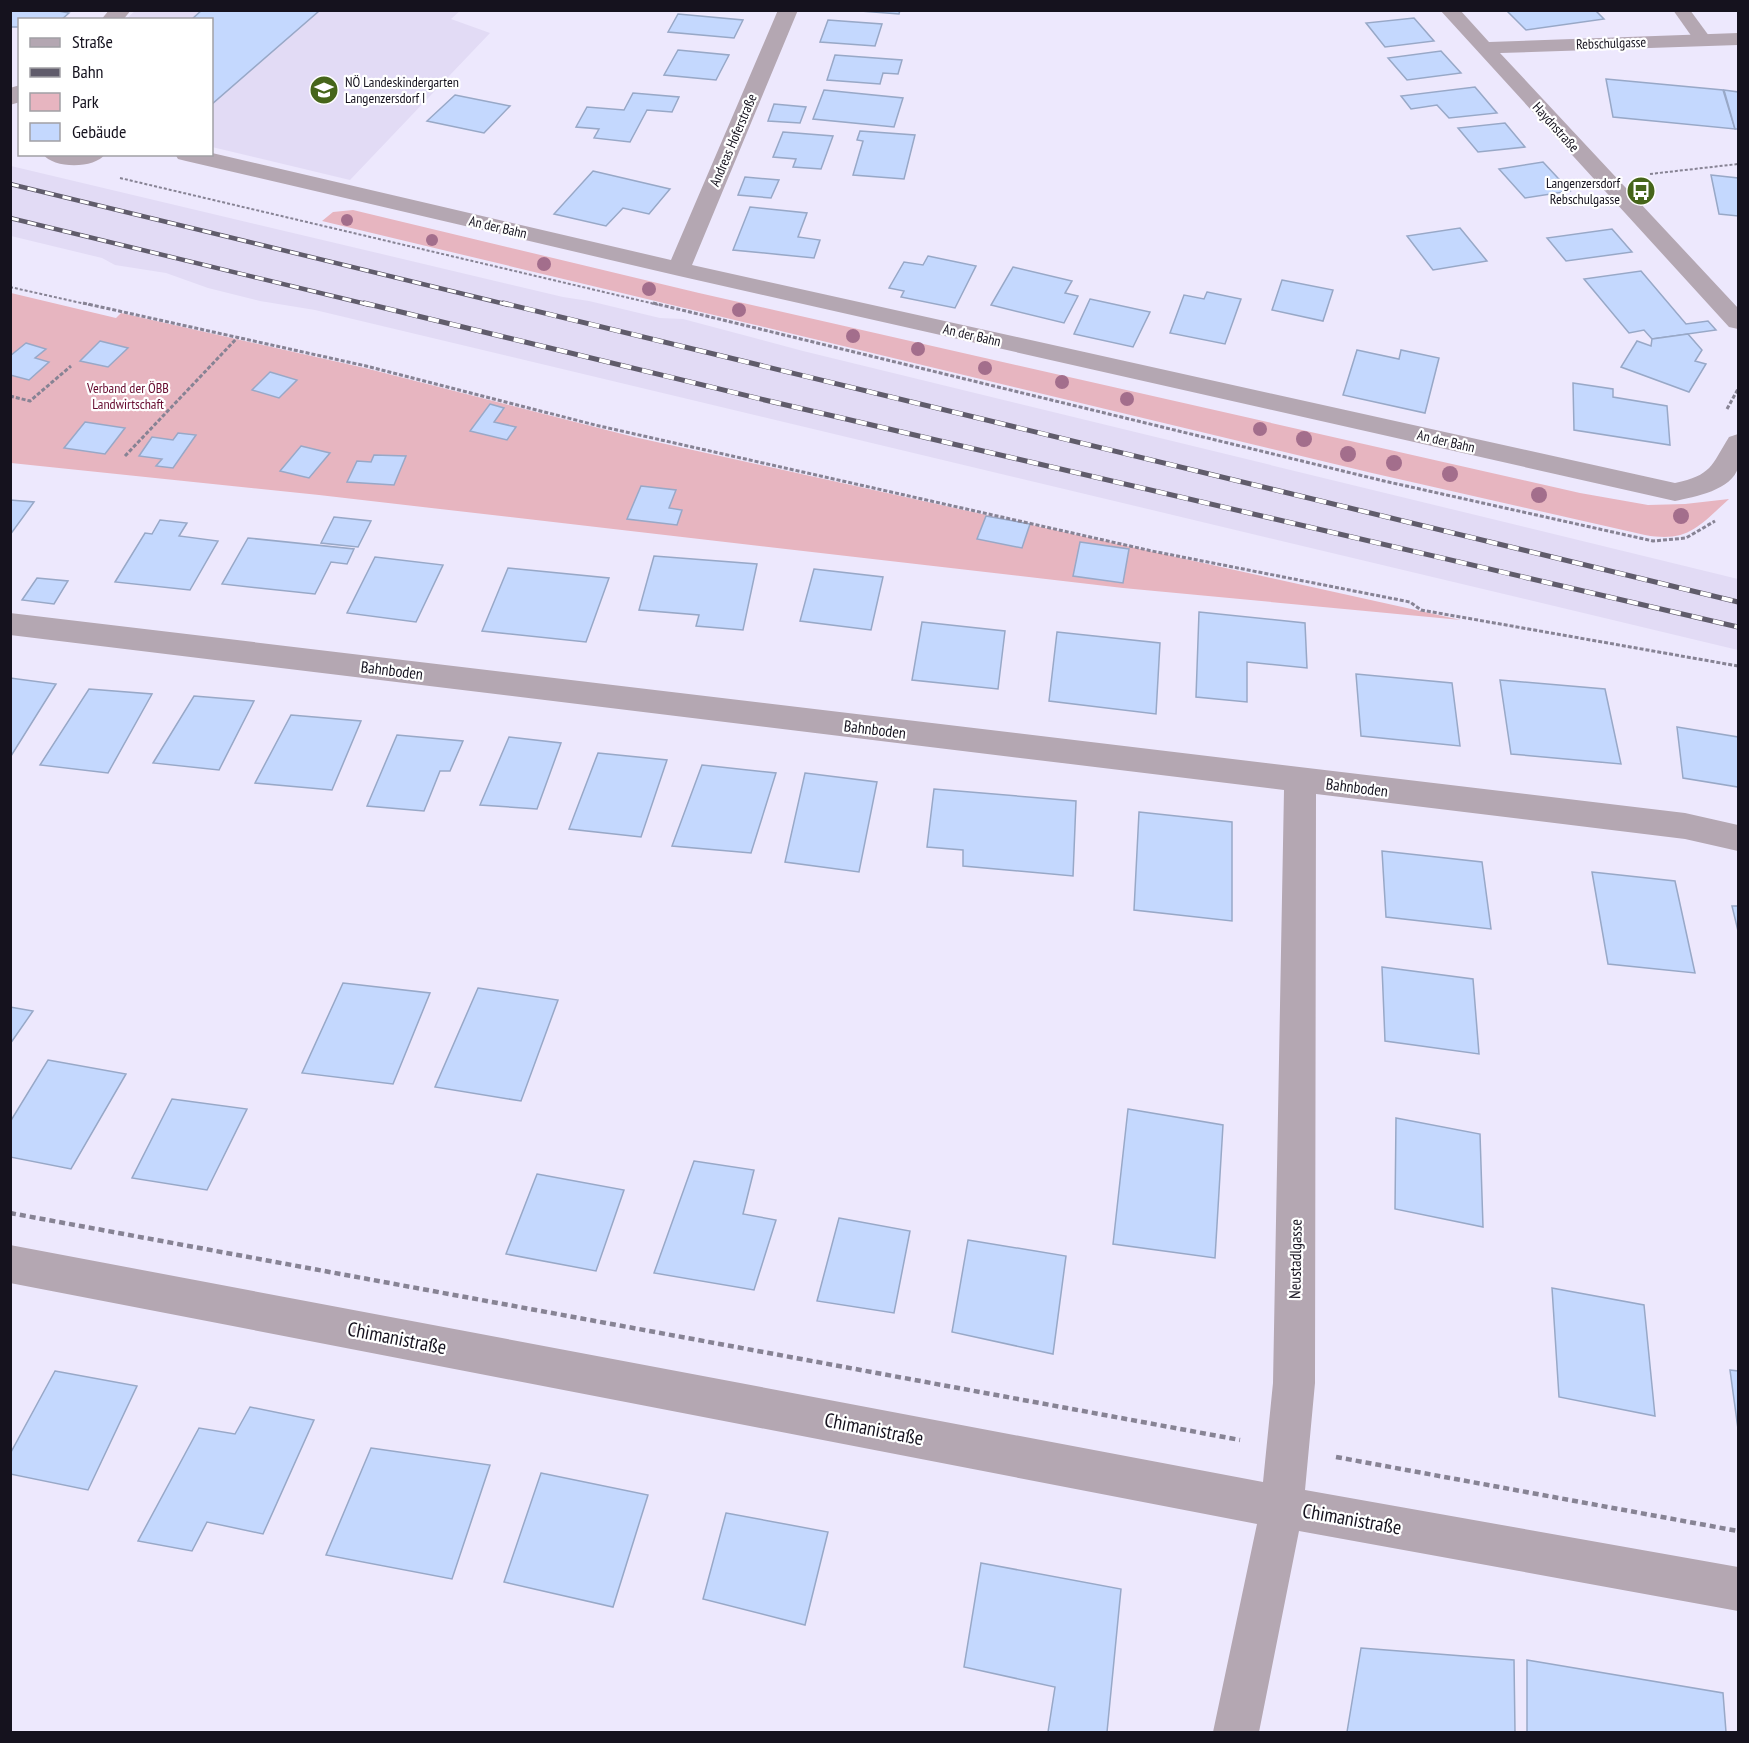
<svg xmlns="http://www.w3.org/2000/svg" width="1749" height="1743" font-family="'PT Sans Narrow',sans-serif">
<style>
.built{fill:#e2dbf5}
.green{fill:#e7b5c0}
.building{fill:#c4d8fe;stroke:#98a8c7;stroke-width:1.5}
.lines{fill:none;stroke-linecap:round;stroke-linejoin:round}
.path-far2{stroke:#878394;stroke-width:2;stroke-dasharray:3 2;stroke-linecap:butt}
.path-far1{stroke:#878394;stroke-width:3;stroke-dasharray:4 2;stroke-linecap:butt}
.path{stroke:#878394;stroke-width:4.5;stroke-dasharray:6 4;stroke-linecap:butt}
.service{fill:#b4a7b2;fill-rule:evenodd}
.minor{fill:#b4a7b2;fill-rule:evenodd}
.rail-far1-casing{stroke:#605c6b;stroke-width:4.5}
.rail-casing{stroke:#605c6b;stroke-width:5}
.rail-far1{stroke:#fff;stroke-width:3;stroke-dasharray:9;stroke-linecap:butt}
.rail{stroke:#fff;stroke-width:4;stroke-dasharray:11;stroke-linecap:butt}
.tree{fill:#a36e8c}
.labels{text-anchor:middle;stroke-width:4.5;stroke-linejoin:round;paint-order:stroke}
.far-street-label{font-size:14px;fill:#15121e;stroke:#fff}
.far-poi-label{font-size:14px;fill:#15121e;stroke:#fff;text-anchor:start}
.far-park-label{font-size:14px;fill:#660b2f;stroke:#fff}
.street-label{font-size:16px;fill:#15121e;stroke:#fff}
.near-street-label{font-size:20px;fill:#15121e;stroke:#fff}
</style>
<rect width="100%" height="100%" fill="#ede8fd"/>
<!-- built -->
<g class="built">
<path d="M136 10H461L451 19 490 33 350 180 212 147V20H125Z"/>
<path d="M11 166 563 297 589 301 660 318 683 319 803 351 1738 579V650L315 310 260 301 208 288 166 273 115 265 102 258 11 236Z"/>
</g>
<!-- green -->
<g class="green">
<path d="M353 210 699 293 1580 493 1648 505 1685 504 1729 499C1699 526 1688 543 1645 535L1372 473 322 221 333 212Z"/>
<path d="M11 293 116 318 121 313 365 368 634 437 1461 620 1123 588 319 495 11 463Z"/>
</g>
<!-- building -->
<g class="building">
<path d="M10 10H53L69 13 61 20H20V27H10Z"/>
<path d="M202 10H316L319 11 212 104V20H191Z"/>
<path d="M847 10H900L899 14Z"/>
<path d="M1506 10H1595L1604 19 1526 30Z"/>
<path d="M678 14 743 20 734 38 668 32Z"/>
<path d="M1414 18 1434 41 1385 47 1366 23Z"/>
<path d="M828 20 882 24 875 46 820 42Z"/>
<path d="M678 50 729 55 716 80 664 75Z"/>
<path d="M1441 51 1461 73 1407 80 1388 58Z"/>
<path d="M835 55 902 60 898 74 883 73 880 84 827 80Z"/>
<path d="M1606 79 1723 90 1735 129 1613 117Z"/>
<path d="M1475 87 1497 113 1449 118 1437 105 1411 109 1401 96Z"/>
<path d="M824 90 903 98 894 127 813 119Z"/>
<path d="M1724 90 1738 92V129H1735Z"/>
<path d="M633 93 679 97 672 112 647 110 630 142 594 138 599 129 576 127 587 107 624 110Z"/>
<path d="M455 95 510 106 484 133 427 121Z"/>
<path d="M774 104 806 107 800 123 768 121Z"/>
<path d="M1505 123 1525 147 1478 152 1458 128Z"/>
<path d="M860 131 915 135 904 179 853 175 863 141 857 140Z"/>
<path d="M783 132 833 136 821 169 793 167 796 159 773 157Z"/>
<path d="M1543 162 1570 191 1525 198 1499 169Z"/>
<path d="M593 171 670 189 649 214 623 208 606 226 554 214Z"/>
<path d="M1711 175 1738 178V216L1719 214Z"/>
<path d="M745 177 779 180 771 198 738 195Z"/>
<path d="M750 207 807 213 798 237 820 240 814 258 733 250Z"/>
<path d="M1460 228 1487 261 1433 270 1407 236Z"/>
<path d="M1612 229 1632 252 1566 261 1547 238Z"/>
<path d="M928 256 976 266 955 308 901 297 904 291 889 288 904 262 923 265Z"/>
<path d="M1013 267 1072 281 1065 293 1078 296 1064 323 991 305Z"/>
<path d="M1641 271 1686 324 1708 321 1716 330 1652 339 1644 330 1629 333 1584 279Z"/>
<path d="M1282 280 1333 290 1323 321 1272 310Z"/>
<path d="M1207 292 1241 299 1225 344 1170 333 1184 295 1204 299Z"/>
<path d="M1090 299 1150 312 1133 347 1074 334Z"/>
<path d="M1688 334 1702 350 1695 361 1706 364 1689 392 1621 367 1637 341 1651 346 1652 339Z"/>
<path d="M100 341 128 348 108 367 80 361Z"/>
<path d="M26 343 46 349 35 358 49 362 29 380 10 375V356Z"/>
<path d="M1357 350 1399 359 1401 350 1439 358 1425 413 1343 395Z"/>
<path d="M270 372 297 380 279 398 252 390Z"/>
<path d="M1573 383 1613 389V397L1667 406 1670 445 1574 430Z"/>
<path d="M490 404 504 408 494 422 516 427 507 440 470 431Z"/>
<path d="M85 422 125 428 105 454 64 448Z"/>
<path d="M178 433 196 435 173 468 156 466 162 459 139 456 152 437 173 440Z"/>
<path d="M301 446 330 453 309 478 280 471Z"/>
<path d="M374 455 406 456 394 485 347 482 357 461 371 462Z"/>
<path d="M641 486 676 490 669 508 682 510 677 525 627 519Z"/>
<path d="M10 500 34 502 10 535Z"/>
<path d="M986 516 1030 524 1022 548 977 539Z"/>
<path d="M334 517 371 521 358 547 321 543Z"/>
<path d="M160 520 187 523 179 536 218 541 190 590 115 582 145 533 152 534Z"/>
<path d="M248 538 354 549 347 564 331 562 315 594 222 584Z"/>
<path d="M1080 542 1129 549 1123 583 1073 576Z"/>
<path d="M654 556 757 564 743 630 696 626 699 615 639 610Z"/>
<path d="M375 557 443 565 416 622 347 613Z"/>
<path d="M508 568 609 578 586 642 482 631Z"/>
<path d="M814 569 883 577 871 630 800 621Z"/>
<path d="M37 578 68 581 54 604 22 600Z"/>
<path d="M1199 612 1305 623 1307 668 1247 662V702L1196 697Z"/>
<path d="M922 622 1005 631 998 689 912 680Z"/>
<path d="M1057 632 1160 643 1156 714 1049 701Z"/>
<path d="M1356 674 1452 683 1460 746 1361 736Z"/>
<path d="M10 678 56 684 11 756H10Z"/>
<path d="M1500 680 1605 689 1621 764 1511 754Z"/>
<path d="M89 689 152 694 108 773 40 765Z"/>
<path d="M194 696 254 701 219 770 153 763Z"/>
<path d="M291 715 361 721 332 790 255 783Z"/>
<path d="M1677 727 1738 737V787L1683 778Z"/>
<path d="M397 735 463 741 450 771H440L424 811 367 806Z"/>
<path d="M509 737 561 743 537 809 480 805Z"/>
<path d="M598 753 667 760 641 837 569 829Z"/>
<path d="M702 765 776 773 751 853 672 846Z"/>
<path d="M805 773 877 782 859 872 785 862Z"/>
<path d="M934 789 1076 801 1073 876 963 866V850L927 847Z"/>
<path d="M1139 812 1232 822V921L1134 910Z"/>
<path d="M1382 851 1482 862 1491 929 1386 917Z"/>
<path d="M1592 872 1675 881 1695 973 1608 964Z"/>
<path d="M1732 906H1738V931Z"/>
<path d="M1382 967 1473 979 1479 1054 1385 1041Z"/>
<path d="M343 983 430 993 393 1084 302 1073Z"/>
<path d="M478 988 558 1000 521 1101 435 1087Z"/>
<path d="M10 1007 33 1011 10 1044Z"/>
<path d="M48 1060 126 1074 71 1169 10 1157V1122Z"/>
<path d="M172 1099 247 1109 207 1190 132 1178Z"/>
<path d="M1128 1109 1223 1125 1215 1258 1113 1244Z"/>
<path d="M1396 1118 1480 1134 1483 1227 1395 1209Z"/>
<path d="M694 1161 754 1170 743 1214 776 1220 754 1290 654 1273Z"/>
<path d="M537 1174 624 1190 596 1271 506 1254Z"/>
<path d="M839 1218 910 1231 894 1313 817 1301Z"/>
<path d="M968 1240 1066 1256 1053 1354 952 1332Z"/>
<path d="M1552 1288 1644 1305 1655 1416 1559 1397Z"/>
<path d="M1730 1370 1738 1371V1429Z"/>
<path d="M55 1371 137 1386 88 1490 10 1474V1454Z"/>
<path d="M250 1407 314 1420 263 1534 207 1522 192 1551 138 1541 199 1428 235 1434Z"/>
<path d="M371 1448 490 1465 452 1579 326 1555Z"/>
<path d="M541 1473 648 1495 613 1607 504 1582Z"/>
<path d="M726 1513 828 1532 805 1625 703 1599Z"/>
<path d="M981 1563 1121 1589 1107 1732H1048L1055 1687 964 1667Z"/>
<path d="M1361 1648 1514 1660 1515 1732H1347Z"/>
<path d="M1527 1660 1723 1693 1726 1732H1527Z"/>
</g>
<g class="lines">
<!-- path-far2 -->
<g class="path-far2">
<path d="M1650 174 1738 164"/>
<path d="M120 178 659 305"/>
<path d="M10 287 90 305"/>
</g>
<!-- path-far1 -->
<g class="path-far1">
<path d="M83 303 366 366 595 425 1152 551 1410 602 1421 610 1738 666"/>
<path d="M653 303 1384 481 1653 541 1686 538 1715 521"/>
<path d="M10 396 30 401 71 366"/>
<path d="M1727 409 1738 389"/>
<path d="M125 456 238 337"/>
</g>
<!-- path -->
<g class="path">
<path d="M10 1213 1240 1440"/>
<path d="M1336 1457 1738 1531"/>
</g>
<!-- service -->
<path class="service" d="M1673 10H1690L1712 40 1709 44H1697Z"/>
<!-- minor -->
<g class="minor">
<path d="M109 10H131L123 20H101Z"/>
<path d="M778 10H798L692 265 1675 483C1712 475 1711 466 1729 437L1738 434C1739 443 1741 458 1738 467 1733 490 1694 497 1675 501L679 276 186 161 178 159 175 154 212 153 671 260Z"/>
<path d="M1440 10H1460L1489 42 1738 33V45L1500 53 1738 308V329L1729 327Z"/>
<path d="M20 85V102L10 105V88Z"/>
<path d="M43 154H105C95 169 53 169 43 154Z"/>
<path d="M10 613 1685 813 1738 825V851L1685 839 1316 794 1315 1383 1305 1490 1738 1567V1611L1299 1531 1259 1732H1213L1257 1524 10 1283V1245L1263 1482 1273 1383 1284 790 10 635Z"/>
</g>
<!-- rail-far1 casing -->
<g class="rail-far1-casing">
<g id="rail-far1">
<path d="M10 184 509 305"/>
<path d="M10 218 370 305"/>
</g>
</g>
<!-- rail casing -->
<g class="rail-casing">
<g id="rail">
<path d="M364 303 769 401 1738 627"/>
<path d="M503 303 1738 602"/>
</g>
</g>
<!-- rail-far1 -->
<use href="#rail-far1" class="rail-far1"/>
<!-- rail -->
<use href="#rail" class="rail"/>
</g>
<!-- trees -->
<g class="tree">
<circle cx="347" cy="220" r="6"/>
<circle cx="432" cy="240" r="6"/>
<circle cx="544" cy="264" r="7"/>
<circle cx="649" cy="289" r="7"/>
<circle cx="739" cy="310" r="7"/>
<circle cx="853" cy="336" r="7"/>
<circle cx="918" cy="349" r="7"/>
<circle cx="985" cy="368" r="7"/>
<circle cx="1062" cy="382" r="7"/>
<circle cx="1127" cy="399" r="7"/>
<circle cx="1260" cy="429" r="7"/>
<circle cx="1304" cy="439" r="8"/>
<circle cx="1348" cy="454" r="8"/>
<circle cx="1394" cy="463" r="8"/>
<circle cx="1450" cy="474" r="8"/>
<circle cx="1539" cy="495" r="8"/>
<circle cx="1681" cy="516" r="8"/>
</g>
<!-- icons -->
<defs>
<g id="school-disc" transform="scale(1.5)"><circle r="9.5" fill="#46651a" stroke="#fff"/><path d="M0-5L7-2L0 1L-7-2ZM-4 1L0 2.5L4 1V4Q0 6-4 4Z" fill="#fff"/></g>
<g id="bus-disc" transform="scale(1.5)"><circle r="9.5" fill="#46651a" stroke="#fff"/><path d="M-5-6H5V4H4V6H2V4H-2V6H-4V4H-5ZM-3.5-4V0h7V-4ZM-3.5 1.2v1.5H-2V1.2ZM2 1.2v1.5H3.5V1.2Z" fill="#fff"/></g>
</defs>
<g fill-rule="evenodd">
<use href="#school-disc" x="324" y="90"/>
<use href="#bus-disc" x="1641" y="191"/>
</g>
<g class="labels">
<!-- far-street labels -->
<g class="far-street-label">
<text transform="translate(1611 43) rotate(-2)" y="5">Rebschulgasse</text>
<text transform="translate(1556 127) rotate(48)" y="5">Haydnstraße</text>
<text transform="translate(733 140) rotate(-67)" y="5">Andreas Hoferstraße</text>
<text transform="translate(498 227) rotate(13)" y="5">An der Bahn</text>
<text transform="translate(972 335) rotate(13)" y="5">An der Bahn</text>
<text transform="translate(1446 441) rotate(13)" y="5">An der Bahn</text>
</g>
<!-- far-poi labels -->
<g class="far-poi-label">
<text x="345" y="87">NÖ Landeskindergarten<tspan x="345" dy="16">Langenzersdorf I</tspan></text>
<text x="1620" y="188" text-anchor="end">Langenzersdorf<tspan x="1620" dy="16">Rebschulgasse</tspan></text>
</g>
<!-- far-park labels -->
<g class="far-park-label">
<text x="128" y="393">Verband der ÖBB<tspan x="128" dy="16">Landwirtschaft</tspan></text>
</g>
<!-- street labels -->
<g class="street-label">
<text transform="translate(392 670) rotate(7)" y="6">Bahnboden</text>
<text transform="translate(875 729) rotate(7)" y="6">Bahnboden</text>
<text transform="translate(1357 787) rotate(7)" y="6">Bahnboden</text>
<text transform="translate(1295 1259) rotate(-89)" y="6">Neustadlgasse</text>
</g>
<!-- near-street labels -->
<g class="near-street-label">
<text transform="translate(397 1338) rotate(11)" y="7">Chimanistraße</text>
<text transform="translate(874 1429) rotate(11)" y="7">Chimanistraße</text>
<text transform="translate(1352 1519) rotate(10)" y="7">Chimanistraße</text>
</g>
</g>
<!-- border -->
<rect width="1749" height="1743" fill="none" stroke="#15121e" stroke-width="24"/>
<!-- legend -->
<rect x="18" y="18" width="195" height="138" fill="#ffffff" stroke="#a1a0a5" stroke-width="1.5"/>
<rect x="30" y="38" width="30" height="9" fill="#b4a7b2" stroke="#a1a0a5" stroke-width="1.5"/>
<text x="72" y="48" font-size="18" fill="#15121e">Straße</text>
<rect x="30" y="68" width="30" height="9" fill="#605c6b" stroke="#a1a0a5" stroke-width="1.5"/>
<text x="72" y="78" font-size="18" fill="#15121e">Bahn</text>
<rect x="30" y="93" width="30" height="18" fill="#e7b5c0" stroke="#a1a0a5" stroke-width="1.5"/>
<text x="72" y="108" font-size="18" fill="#15121e">Park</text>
<rect x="30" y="123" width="30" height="18" fill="#c4d8fe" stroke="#a1a0a5" stroke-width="1.5"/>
<text x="72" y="138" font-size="18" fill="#15121e">Gebäude</text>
</svg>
